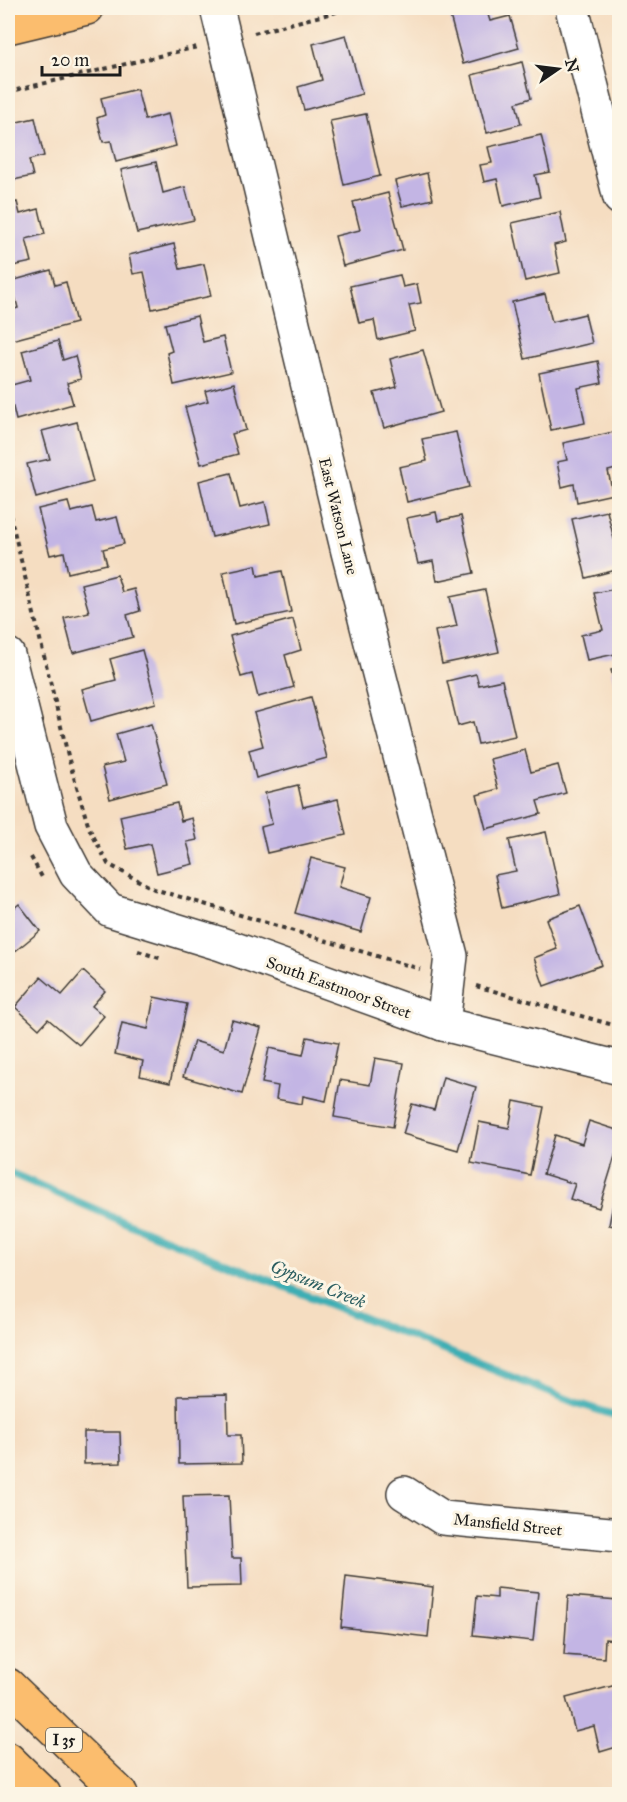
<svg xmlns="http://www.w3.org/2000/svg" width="627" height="1802" font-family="'IM FELL Great Primer',serif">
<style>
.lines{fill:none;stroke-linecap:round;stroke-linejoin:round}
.stream{stroke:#3daeb4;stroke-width:8}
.building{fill:#c3b5e4}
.minor-casing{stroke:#3d3935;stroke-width:36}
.major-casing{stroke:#3d3935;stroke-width:36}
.highway-casing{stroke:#3d3935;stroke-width:36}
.path{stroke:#3d3935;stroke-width:4;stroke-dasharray:4.5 4.5;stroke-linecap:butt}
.minor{stroke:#fff;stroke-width:33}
.major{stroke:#fbbd6e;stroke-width:33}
.highway{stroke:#fbbd6e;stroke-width:33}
.labels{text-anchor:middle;stroke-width:6;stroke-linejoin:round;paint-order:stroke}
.shield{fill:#fcf5e5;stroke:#5f5d58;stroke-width:1.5}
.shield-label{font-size:15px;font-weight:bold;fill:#1c1c1c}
.street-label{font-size:16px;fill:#1c1c1c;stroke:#fcf5e5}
.water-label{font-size:18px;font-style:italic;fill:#2b5e60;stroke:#fcf5e5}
</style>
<rect width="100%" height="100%" fill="#fcf5e5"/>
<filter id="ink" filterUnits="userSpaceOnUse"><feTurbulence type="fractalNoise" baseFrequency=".0167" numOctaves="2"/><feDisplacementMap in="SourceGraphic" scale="12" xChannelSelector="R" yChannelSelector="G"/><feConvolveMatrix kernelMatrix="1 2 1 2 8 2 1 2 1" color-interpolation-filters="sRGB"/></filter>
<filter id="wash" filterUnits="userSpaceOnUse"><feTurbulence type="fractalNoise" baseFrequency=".008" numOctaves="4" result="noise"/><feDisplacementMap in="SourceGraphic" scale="24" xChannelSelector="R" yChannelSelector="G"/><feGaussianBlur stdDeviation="1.35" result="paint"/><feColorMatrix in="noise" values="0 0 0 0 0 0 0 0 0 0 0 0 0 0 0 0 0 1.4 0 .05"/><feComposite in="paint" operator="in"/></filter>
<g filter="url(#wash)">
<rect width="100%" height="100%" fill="#f5ddc1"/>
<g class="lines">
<!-- stream -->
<path class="stream" d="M8 1172 141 1229 574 1402 620 1417"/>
</g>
<g id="blocks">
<!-- building -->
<g class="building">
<path d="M464 8H486L490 21 510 16 519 48 463 64 449 12Z"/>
<path d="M346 35 362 94 304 110 298 87 322 80 313 44Z"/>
<path d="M522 62 531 98 516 103 521 124 487 133 472 75Z"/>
<path d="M137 89 145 120 168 114 176 146 116 162 111 141 103 142 97 118 105 115 101 98Z"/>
<path d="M366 114 380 176 344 185 330 121Z"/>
<path d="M35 118 44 156 29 160 33 176 8 181V124Z"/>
<path d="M541 135 550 172 535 175 540 197 503 206 497 179 484 182 480 165 492 163 488 147Z"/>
<path d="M156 162 163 193 185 187 194 220 137 233 121 170Z"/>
<path d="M427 173 433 199 402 206 395 181Z"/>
<path d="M388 193 403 250 343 266 335 236 360 230 353 202Z"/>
<path d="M17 202 20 214 39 209 45 234 26 239 32 262 8 267V204Z"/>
<path d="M560 212 566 242 554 245 560 273 525 281 512 223Z"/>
<path d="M174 244 180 269 204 264 211 296 152 309 144 272 133 274 129 255Z"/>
<path d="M51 270 55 285 66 282 76 323 8 341V311L18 308 11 281Z"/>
<path d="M400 275 403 287 417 284 421 303 409 305 415 331 378 340 374 320 359 323 350 286Z"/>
<path d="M545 294 552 322 585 314 592 343 525 359 512 302Z"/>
<path d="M197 316 203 342 223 337 231 372 174 385 167 353 172 351 165 324Z"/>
<path d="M58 341 63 360 75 356 81 379 67 383 73 404 16 420 8 386 30 380 22 351Z"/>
<path d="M423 350 441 412 384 428 374 393 397 387 390 359Z"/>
<path d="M598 361 602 383 578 388 585 423 551 430 539 373Z"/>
<path d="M234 383 246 430 232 434 238 454 201 464 185 407 208 401 205 391Z"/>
<path d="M77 422 93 482 36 498 27 464 50 459 42 431Z"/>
<path d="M456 432 469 487 407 502 399 467 427 461 422 439Z"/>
<path d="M614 432 620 457V468L608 471 613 494 577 502 574 484 562 487 557 462 567 460 563 443Z"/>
<path d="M231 473 240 508 265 502 270 524 212 537 199 481Z"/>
<path d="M68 502 71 512 92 507 96 522 117 517 124 544 103 549 107 564 68 573 64 552 50 555 38 509Z"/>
<path d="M607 511 614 539 620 538V569L586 578 572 519Z"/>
<path d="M436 512 438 521 461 516 474 573 437 581 433 561 418 564 407 518Z"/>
<path d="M256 565 258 576 282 571 291 612 234 624 223 572Z"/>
<path d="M117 575 122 592 134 589 140 611 127 615 133 637 73 653 64 618 89 612 81 584Z"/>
<path d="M620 588V653L587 660 581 635 603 630 594 593Z"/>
<path d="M485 590 499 652 442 664 435 631 457 626 450 597Z"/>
<path d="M293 619 301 650 285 655 294 687 258 697 252 674 241 677 230 636Z"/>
<path d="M142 650 156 703 91 721 82 689 116 680 110 659Z"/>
<path d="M620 668V699H619L611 670Z"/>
<path d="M476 674 479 685 502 680 515 736 478 744 473 722 458 726 447 681Z"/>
<path d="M311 697 327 758 256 778 249 750 263 746 254 713Z"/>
<path d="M151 724 167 784 110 799 102 767 124 762 116 734Z"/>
<path d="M525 750 531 772 558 765 566 793 537 801 541 814 486 829 477 795 498 789 490 759Z"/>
<path d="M298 785 303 807 338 799 346 835 267 853 261 827 272 824 265 793Z"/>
<path d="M177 803 181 821 192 818 197 840 187 842 193 864 157 873 150 844 127 849 120 816Z"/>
<path d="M546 832 560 894 502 908 495 875 516 871 509 840Z"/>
<path d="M311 858 345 867 339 887 371 897 361 932 295 913Z"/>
<path d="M19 904 40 931 8 957V913Z"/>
<path d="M580 906 602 965 544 986 534 958 557 949 546 919Z"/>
<path d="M83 971 105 991 92 1006 104 1016 79 1045 48 1019 39 1029 15 1007 41 977 62 995Z"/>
<path d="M154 997 187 1004 170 1083 140 1076 143 1061 115 1054 122 1023 148 1029Z"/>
<path d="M232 1020 261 1028 242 1094 183 1077 194 1041 224 1050Z"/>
<path d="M307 1037 338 1043 326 1101 303 1096 302 1104 276 1099 278 1086 262 1083 269 1048 303 1055Z"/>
<path d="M375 1058 404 1063 393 1127 334 1117 340 1080 370 1085Z"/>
<path d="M443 1077 476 1087 458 1150 403 1134 412 1104 434 1110Z"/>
<path d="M514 1101 544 1107 530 1175 471 1163 479 1122 509 1128Z"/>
<path d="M589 1121 620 1131V1140L599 1208 570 1199 575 1184 543 1174 555 1135 582 1144Z"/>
<path d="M618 1179H620V1227L609 1225Z"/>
<path d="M227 1395 228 1435H241L242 1463 179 1464 178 1396Z"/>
<path d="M84 1432H120L121 1463 84 1464Z"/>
<path d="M229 1495 232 1558H241L242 1586 187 1587 183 1496Z"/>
<path d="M346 1576 433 1587 428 1637 341 1627Z"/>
<path d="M497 1588 538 1592 533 1641 473 1635 477 1596 497 1598Z"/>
<path d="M568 1596 618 1600 615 1640 605 1639 604 1658 564 1655Z"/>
<path d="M620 1684V1746L600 1752 594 1726 575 1731 566 1698Z"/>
</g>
</g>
</g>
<g filter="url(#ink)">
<use href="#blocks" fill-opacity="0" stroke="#3d3935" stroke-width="1.5"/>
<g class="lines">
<!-- minor casing -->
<g class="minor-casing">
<g id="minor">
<path d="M217 8 348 552 451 956 443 1024"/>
<path d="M572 8 620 198"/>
<path d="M8 655 51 826 76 874 110 910 221 944 443 1024 620 1068"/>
<path d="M404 1493 443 1518 620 1535"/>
</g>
</g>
<!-- major casing -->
<g class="major-casing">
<path id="major" d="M8 27 87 8"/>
</g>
<!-- highway casing -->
<g class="highway-casing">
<g id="highway">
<path d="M8 1685 121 1794"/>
<path d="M8 1759 44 1794"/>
</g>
</g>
<!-- path -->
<g class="path">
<path d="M254 33 352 8"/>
<path d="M8 92 197 47"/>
<path d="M8 506 70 764 89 828 108 864 154 889 420 969"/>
<path d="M31 857 43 879"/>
<path d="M138 951 162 959"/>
<path d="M476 986 620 1027"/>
</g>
<!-- minor -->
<use href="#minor" class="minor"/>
<!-- major -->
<use href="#major" class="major"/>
<!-- highway -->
<use href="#highway" class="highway"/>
</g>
</g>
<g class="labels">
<!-- shield labels -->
<rect class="shield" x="46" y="1728" width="36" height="24" rx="4.5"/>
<g class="shield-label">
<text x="64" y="1745">I 35</text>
</g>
<!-- street labels -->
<g class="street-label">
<text transform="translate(339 516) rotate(76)" y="6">East Watson Lane</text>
<text transform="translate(339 987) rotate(20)" y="6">South Eastmoor Street</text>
<text transform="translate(508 1524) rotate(6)" y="6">Mansfield Street</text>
</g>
<!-- water labels -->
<g class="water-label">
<text transform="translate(318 1284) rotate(22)" y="6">Gypsum Creek</text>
</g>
</g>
<!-- margin -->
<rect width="627" height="1802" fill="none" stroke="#fcf5e5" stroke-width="30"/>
<!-- north arrow -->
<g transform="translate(558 69) rotate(76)" stroke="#fcf5e5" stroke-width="4.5" paint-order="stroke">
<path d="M0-4.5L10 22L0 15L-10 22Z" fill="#1c1c1c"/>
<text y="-9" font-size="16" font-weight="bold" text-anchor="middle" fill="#1c1c1c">N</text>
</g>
<!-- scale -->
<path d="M42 66v9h78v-9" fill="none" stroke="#1c1c1c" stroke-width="3"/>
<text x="51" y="66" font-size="18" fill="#1c1c1c" stroke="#fcf5e5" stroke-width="4.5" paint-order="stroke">20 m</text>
</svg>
